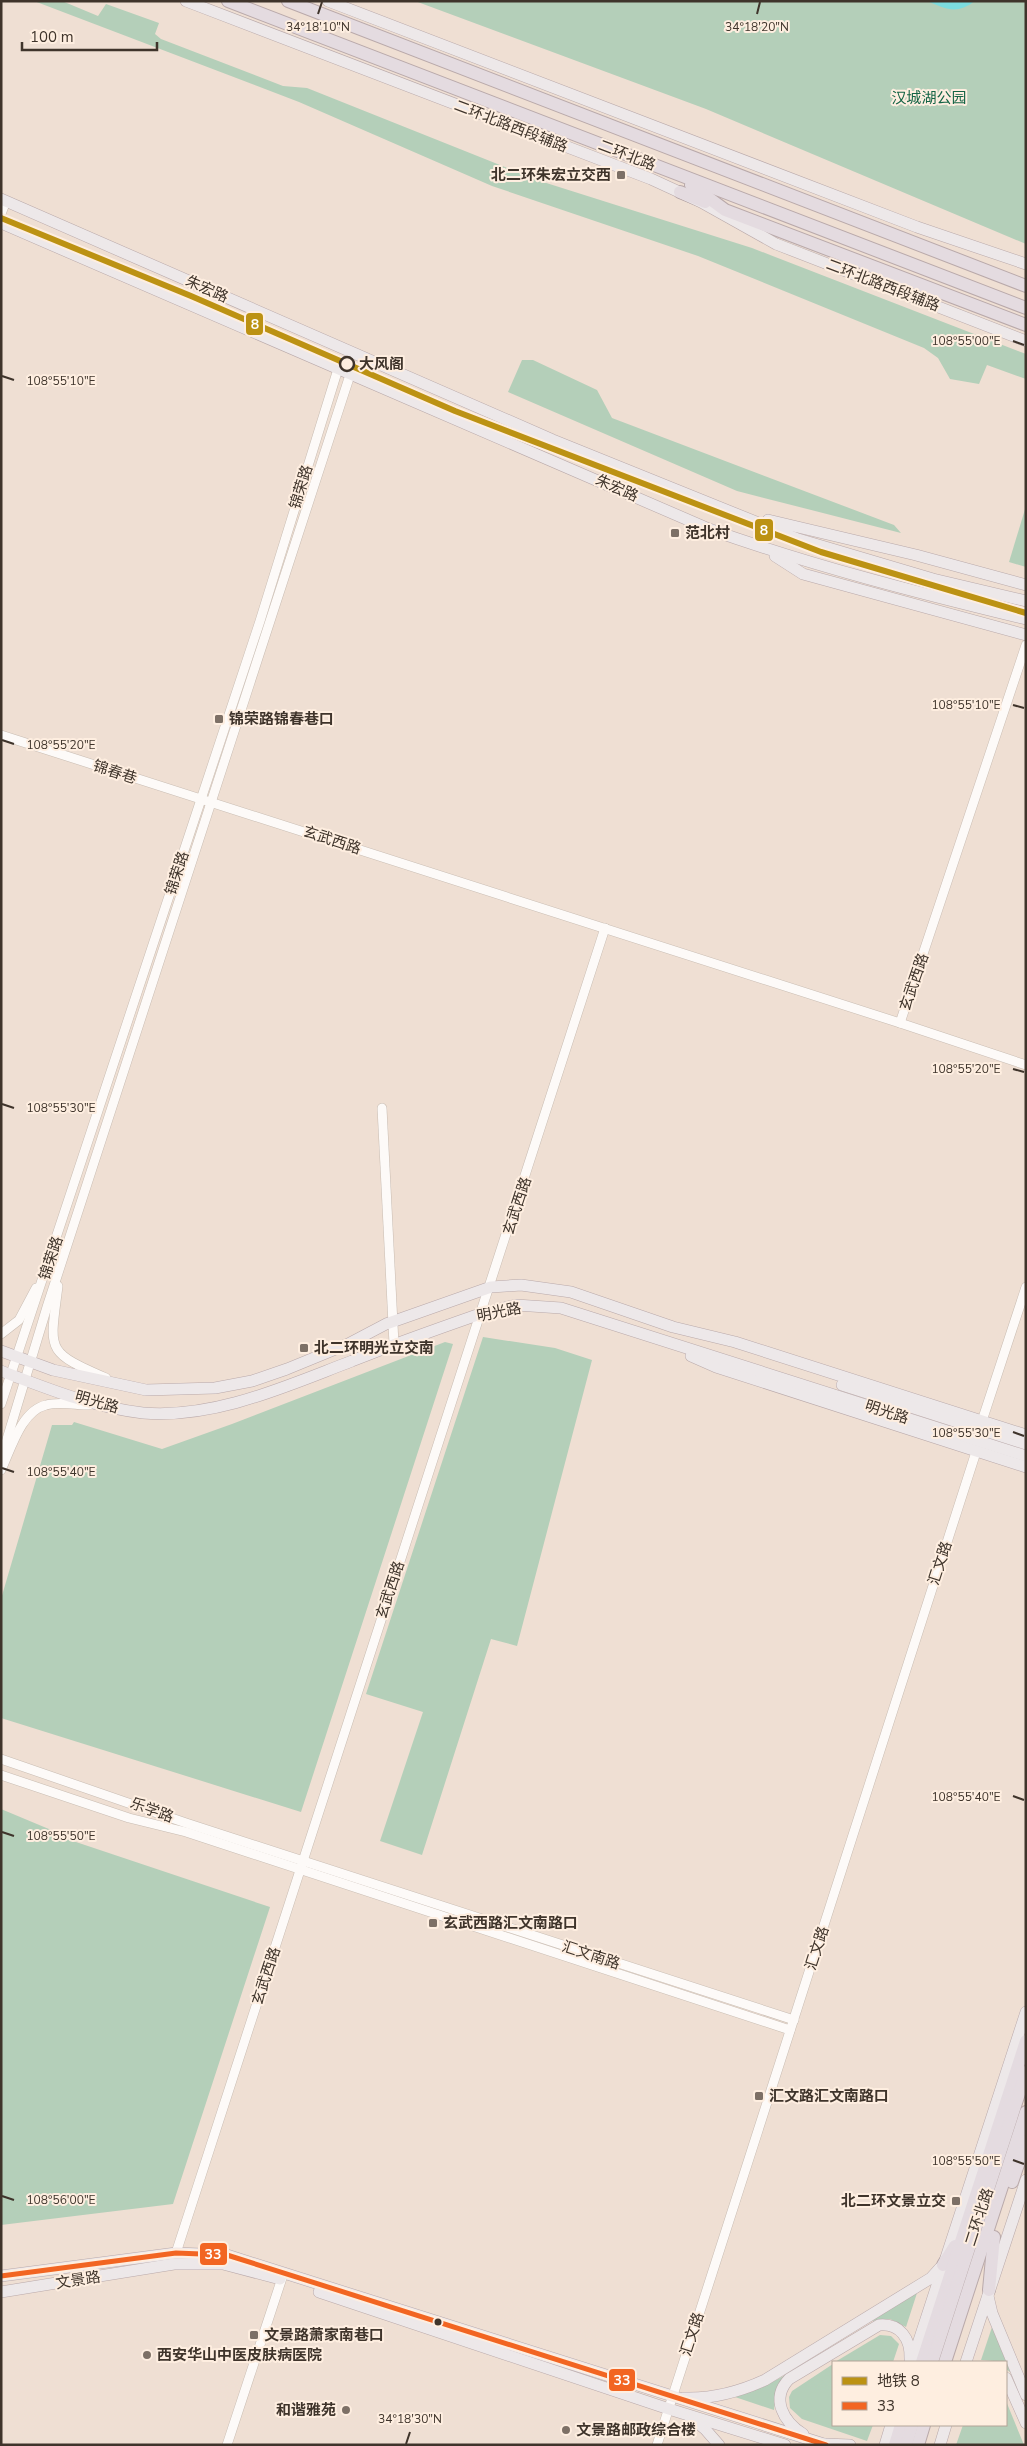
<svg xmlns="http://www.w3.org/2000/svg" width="1027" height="2446" font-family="'Nunito Sans','Noto Sans SC',sans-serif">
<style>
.green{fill:#b4cfb9}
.water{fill:#7cdcde}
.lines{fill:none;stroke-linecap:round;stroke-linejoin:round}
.minor-casing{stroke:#c8bcb2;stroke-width:10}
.major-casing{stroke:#b9a9aa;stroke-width:12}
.highway-casing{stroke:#b9a9aa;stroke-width:14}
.minor{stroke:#fdfaf8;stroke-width:9}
.major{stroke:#ede8e9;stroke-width:11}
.highway{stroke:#e4dbe0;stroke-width:12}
.bus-1-casing{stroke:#feeee0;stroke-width:9}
.bus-1{stroke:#f26522;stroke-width:5}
.metro-1-casing{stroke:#feeee0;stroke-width:10}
.metro-1{stroke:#bc9213;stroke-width:6}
.ticks{fill:none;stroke:#3f342b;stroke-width:2}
.poi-dot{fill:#7d7066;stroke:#feeee0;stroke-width:2}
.stop-dot{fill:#feeee0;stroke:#3f342b;stroke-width:2.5}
.bus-dot{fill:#3f342b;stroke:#feeee0;stroke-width:2}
.labels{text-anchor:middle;stroke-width:4;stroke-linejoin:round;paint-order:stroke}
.park-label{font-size:15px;fill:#146445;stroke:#feeee0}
.street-label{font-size:15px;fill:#3f342b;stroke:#feeee0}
.poi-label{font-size:15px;font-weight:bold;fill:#3f342b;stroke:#feeee0;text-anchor:start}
.stop-label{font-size:15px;font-weight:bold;fill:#3f342b;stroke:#feeee0;text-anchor:start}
.ticks-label{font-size:12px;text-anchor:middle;fill:#3f342b;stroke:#feeee0;stroke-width:4;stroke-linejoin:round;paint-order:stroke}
.line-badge{stroke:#feeee0;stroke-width:2}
.badge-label{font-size:14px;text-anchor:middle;font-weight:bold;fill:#fff}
</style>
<rect width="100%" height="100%" fill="#efdfd3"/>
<!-- green -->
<g class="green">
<path d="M34 1H62L98 16 106 4 159 23 155 34 161 39 283 86 307 88 540 181 752 248 1026 354V379L987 365 979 384 950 379 938 358 924 348 698 256 492 186 299 102Z"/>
<path d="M415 1H1026V244L706 109Z"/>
<path d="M522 360H533L597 390 612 418 894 525 901 533 737 491 508 392Z"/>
<path d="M1026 506V567L1009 562Z"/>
<path d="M483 1337 555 1348 592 1360 517 1646 491 1639 422 1855 380 1841 423 1712 366 1694Z"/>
<path d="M445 1342 453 1344 301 1812 1 1718V1599L52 1425H72L74 1422 162 1449 232 1424Z"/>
<path d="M1 1809 68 1837 67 1839 270 1907 173 2204 1 2225Z"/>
<path d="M917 2293 906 2327 890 2319 871 2321Z"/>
<path d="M992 2327 1010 2371V2372L1006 2369V2362L981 2360Z"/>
<path d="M880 2335 891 2336 899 2344 893 2362H835Z"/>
<path d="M833 2364V2425H873L867 2441 802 2419 790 2408 789 2397 792 2391Z"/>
<path d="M791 2372C771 2389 778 2388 774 2410L735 2397 763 2387Z"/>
<path d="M1006 2401 1024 2445H956L963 2425H1006Z"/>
</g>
<!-- water -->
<path class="water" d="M927 1H975C956 15 947 9 927 1Z"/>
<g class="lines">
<!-- minor casing -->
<g class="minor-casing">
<g id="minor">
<path d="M1 214 6 201"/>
<path d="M1 735 900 1023 1026 645"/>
<path d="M900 1023 1026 1065"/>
<path d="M382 1108 394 1344"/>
<path d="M58 1286C50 1351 44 1351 106 1378"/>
<path d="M1 1334 19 1320 36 1288"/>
<path d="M1 1404 260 621 338 369"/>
<path d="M982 1421 1026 1287"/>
<path d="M1 1459 47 1307 350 375"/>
<path d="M1 1470C11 1449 21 1411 46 1405 59 1401 76 1405 89 1405"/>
<path d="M1 1759 186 1823 794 2020"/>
<path d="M1 1775 129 1818 186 1832 790 2030"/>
<path d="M176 2253C317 1811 465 1370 605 928"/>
<path d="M227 2445 283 2275"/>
<path d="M657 2445 976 1452"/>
</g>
</g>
<!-- major casing -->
<g class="major-casing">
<g id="major">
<path d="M186 1 651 179 701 202 776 244 1026 341"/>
<path d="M328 1 917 227 1026 264"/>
<path d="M1 199 553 440 798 539 933 579 1026 601"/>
<path d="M1 223 709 529C813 566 919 593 1026 619"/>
<path d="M768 520 916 555 1026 585"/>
<path d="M775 556 803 574 1026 635"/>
<path d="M1 1351 53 1370 146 1390 215 1388 252 1381 287 1369 348 1344 386 1324 491 1287 521 1285 571 1292 673 1327 735 1342 1026 1435"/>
<path d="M691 1356 716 1367 1026 1467"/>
<path d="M1 1371C46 1388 95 1408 143 1413 215 1419 286 1386 352 1361 394 1344 437 1329 480 1314L516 1305 561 1308 1026 1456"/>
<path d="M842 1385 1026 1444"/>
<path d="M1 2276 176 2253 227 2255 827 2445"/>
<path d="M1 2292 174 2264H223L280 2279"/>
<path d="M319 2292 669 2409 785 2445"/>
<path d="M988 2296 992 2313 1026 2395"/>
<path d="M912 2362 1026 2012"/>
<path d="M966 2362 1026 2180"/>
<path d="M1006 2378 1026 2423"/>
<path d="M684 2398C711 2399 741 2391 765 2380L931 2278 940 2268"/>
<path d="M690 2417 705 2429 719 2445"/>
<path d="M803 2434C784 2422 770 2399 789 2379L879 2325C900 2323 911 2339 910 2359"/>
<path d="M825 2444 850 2445"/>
<path d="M885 2445 891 2425"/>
<path d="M940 2445 946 2425"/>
</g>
</g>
<!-- highway casing -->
<g class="highway-casing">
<g id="highway">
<path d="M228 1 1026 308"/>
<path d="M288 1 1026 286"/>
<path d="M691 185 725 210 1026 325"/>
<path d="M680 192 705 202"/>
<path d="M1012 2182 1026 2141"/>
<path d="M943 2265 955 2246"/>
<path d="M989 2290 994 2237"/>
<path d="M922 2362 1026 2041"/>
<path d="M932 2362 1026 2072"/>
<path d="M945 2362 1026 2112"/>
<path d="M895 2445 901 2425"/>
<path d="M906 2445 912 2425"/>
<path d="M918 2445 924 2425"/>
</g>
</g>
<!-- minor -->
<use href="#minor" class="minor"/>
<!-- major -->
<use href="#major" class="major"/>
<!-- highway -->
<use href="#highway" class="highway"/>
<!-- bus-1 casing -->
<g class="bus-1-casing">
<path id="bus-1" d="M1 2276 176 2253 227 2255 826 2445"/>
</g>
<!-- bus-1 -->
<use href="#bus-1" class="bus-1"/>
<!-- metro-1 casing -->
<g class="metro-1-casing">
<path id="metro-1" d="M1 218 191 296 455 411 821 552 1026 613"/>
</g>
<!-- metro-1 -->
<use href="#metro-1" class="metro-1"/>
</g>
<!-- ticks -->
<path class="ticks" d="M318 14 322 2M757 14 760 2M1013 341 1024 345M2 376 14 380M1013 705 1024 708M2 740 14 744M1013 1069 1024 1072M2 1104 14 1108M1013 1432 1024 1436M2 1468 14 1472M1013 1796 1024 1800M2 1832 14 1836M1013 2160 1024 2164M2 2196 14 2200M406 2444 410 2432"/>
<!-- markers -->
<g class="poi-dot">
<rect x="616" y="170" width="10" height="10" rx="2.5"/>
<rect x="670" y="528" width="10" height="10" rx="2.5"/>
<rect x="214" y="714" width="10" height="10" rx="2.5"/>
<rect x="299" y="1343" width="10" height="10" rx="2.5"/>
<rect x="428" y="1918" width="10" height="10" rx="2.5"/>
<rect x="754" y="2091" width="10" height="10" rx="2.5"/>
<rect x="951" y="2196" width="10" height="10" rx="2.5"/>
<rect x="249" y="2330" width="10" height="10" rx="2.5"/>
<circle cx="147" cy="2355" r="5"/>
<circle cx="346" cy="2410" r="5"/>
<circle cx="566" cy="2430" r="5"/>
</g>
<circle class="stop-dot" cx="347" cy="364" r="7"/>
<circle class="bus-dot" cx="438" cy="2322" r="4.5"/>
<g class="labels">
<!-- park labels -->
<g class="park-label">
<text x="929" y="103">汉城湖公园</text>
</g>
<!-- street labels -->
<g class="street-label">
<text transform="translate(511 126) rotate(21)" y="5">二环北路西段辅路</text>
<text transform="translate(627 155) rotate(21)" y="5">二环北路</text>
<text transform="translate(883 285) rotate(21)" y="5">二环北路西段辅路</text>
<text transform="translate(207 289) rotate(24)" y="5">朱宏路</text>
<text transform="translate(301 487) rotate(-73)" y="5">锦荣路</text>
<text transform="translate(617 488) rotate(24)" y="5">朱宏路</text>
<text transform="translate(115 772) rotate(18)" y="5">锦春巷</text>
<text transform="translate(332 840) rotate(18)" y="5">玄武西路</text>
<text transform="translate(177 873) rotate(-72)" y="5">锦荣路</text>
<text transform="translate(914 982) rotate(-71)" y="5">玄武西路</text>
<text transform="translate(517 1206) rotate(-72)" y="5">玄武西路</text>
<text transform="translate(51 1258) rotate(-72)" y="5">锦荣路</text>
<text transform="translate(499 1312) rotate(-11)" y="5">明光路</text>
<text transform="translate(97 1402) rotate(16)" y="5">明光路</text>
<text transform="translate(887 1412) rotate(18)" y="5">明光路</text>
<text transform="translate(940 1563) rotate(-72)" y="5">汇文路</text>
<text transform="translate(390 1590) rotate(-72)" y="5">玄武西路</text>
<text transform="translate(152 1810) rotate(20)" y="5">乐学路</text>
<text transform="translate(817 1948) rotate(-72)" y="5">汇文路</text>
<text transform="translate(591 1955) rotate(18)" y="5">汇文南路</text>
<text transform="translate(266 1976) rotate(-72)" y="5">玄武西路</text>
<text transform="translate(979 2217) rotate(-72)" y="5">二环北路</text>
<text transform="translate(78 2280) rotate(-9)" y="5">文景路</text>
<text transform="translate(692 2334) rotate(-72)" y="5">汇文路</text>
</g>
<!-- poi labels -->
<g class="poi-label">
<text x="611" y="180" text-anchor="end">北二环朱宏立交西</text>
<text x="685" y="538">范北村</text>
<text x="229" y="724">锦荣路锦春巷口</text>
<text x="314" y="1353">北二环明光立交南</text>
<text x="443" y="1928">玄武西路汇文南路口</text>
<text x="769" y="2101">汇文路汇文南路口</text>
<text x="946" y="2206" text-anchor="end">北二环文景立交</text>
<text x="264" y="2340">文景路萧家南巷口</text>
<text x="157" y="2360">西安华山中医皮肤病医院</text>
<text x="336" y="2415" text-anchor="end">和谐雅苑</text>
<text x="576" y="2435">文景路邮政综合楼</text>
</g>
<!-- stop labels -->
<g class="stop-label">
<text x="359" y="369">大风阁</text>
</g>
</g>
<g class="ticks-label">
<text x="318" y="31">34°18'10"N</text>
<text x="757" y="31">34°18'20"N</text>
<text x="966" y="345">108°55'00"E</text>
<text x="61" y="385">108°55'10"E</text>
<text x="966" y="709">108°55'10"E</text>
<text x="61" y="749">108°55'20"E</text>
<text x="966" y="1073">108°55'20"E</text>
<text x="61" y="1112">108°55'30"E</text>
<text x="966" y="1437">108°55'30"E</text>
<text x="61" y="1476">108°55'40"E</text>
<text x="966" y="1801">108°55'40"E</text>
<text x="61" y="1840">108°55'50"E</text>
<text x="966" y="2165">108°55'50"E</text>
<text x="61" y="2204">108°56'00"E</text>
<text x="410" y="2423">34°18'30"N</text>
</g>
<g class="line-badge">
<rect x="245" y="312" width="19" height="24" rx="5" fill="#bc9213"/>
<rect x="754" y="518" width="20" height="24" rx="5" fill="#bc9213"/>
<rect x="199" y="2242" width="29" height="24" rx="5" fill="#f26522"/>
<rect x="608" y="2368" width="28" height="24" rx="5" fill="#f26522"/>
</g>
<g class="badge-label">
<text x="255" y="329">8</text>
<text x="764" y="535">8</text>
<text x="213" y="2259">33</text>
<text x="622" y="2385">33</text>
</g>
<!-- border -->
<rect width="1027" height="2446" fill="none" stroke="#3f342b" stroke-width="5"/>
<!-- legend -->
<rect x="832" y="2361" width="175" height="65" fill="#feeee0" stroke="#b2a498"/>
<rect x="842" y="2377" width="25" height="8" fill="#bc9213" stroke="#b2a498"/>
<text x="877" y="2386" font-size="15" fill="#3f342b">地铁 8</text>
<rect x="842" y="2402" width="25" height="8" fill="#f26522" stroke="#b2a498"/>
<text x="877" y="2411" font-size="15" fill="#3f342b">33</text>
<!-- scale -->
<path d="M22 42v8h135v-8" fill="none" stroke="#3f342b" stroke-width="2.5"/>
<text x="30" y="42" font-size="15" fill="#3f342b" stroke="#feeee0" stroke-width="4" paint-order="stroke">100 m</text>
</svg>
